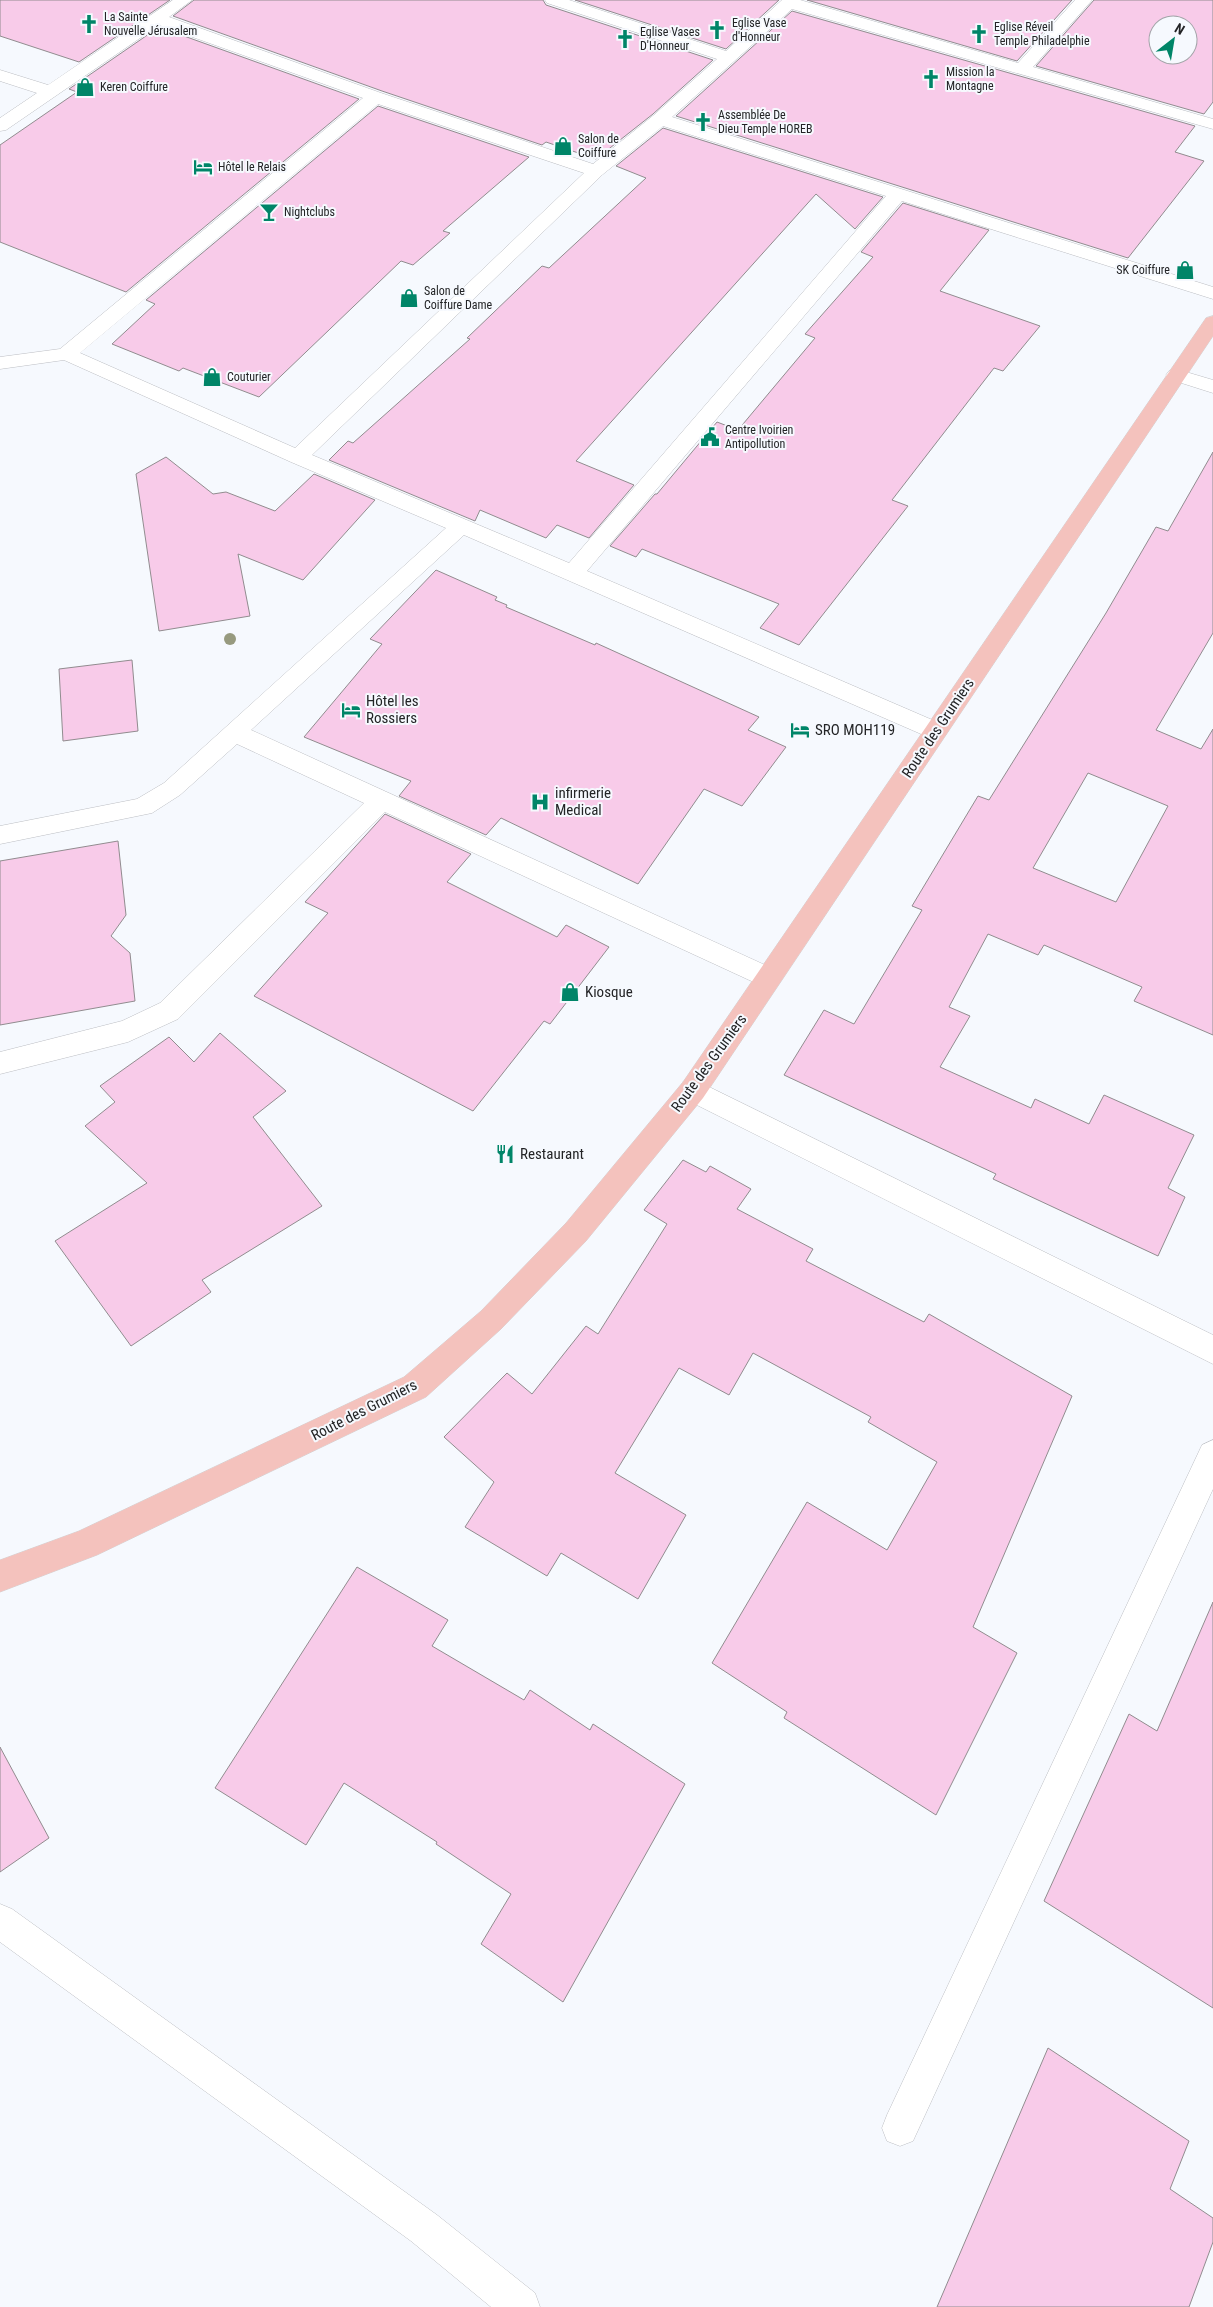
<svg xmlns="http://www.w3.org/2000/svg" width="1213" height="2307" font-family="'Roboto Condensed',sans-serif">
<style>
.building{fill:#f8cbe9;stroke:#918c8f;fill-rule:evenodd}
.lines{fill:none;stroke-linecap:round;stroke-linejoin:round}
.minor-casing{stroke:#bcbec3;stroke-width:1}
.major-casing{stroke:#d3d3d4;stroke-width:1}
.minor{fill:#fff;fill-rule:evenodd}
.major{fill:#f4c2bd;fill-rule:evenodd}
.tree{fill:#979a7f}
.labels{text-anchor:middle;stroke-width:4;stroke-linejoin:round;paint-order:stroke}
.far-poi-label{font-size:12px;fill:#232426;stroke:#f6f9fe;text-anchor:start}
.poi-label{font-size:15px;fill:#232426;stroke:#f6f9fe;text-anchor:start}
.street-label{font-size:15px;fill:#232426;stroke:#f6f9fe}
</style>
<rect width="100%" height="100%" fill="#f6f9fe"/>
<!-- building -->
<g class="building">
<path d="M0 0H170L79 62 0 36Z"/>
<path d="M194 0H543L546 5 713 60 653 114 596 159 546 142 542 145 382 91 173 16Z"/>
<path d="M575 0H779L726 49Z"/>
<path d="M807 0H1072L1017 61Z"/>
<path d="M1094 0H1213V102L1204 114 1036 66ZM1158 25H1188V55H1158Z"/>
<path d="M792 11 1195 126 1175 152 1204 161 1128 258 676 116Z"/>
<path d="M159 27 359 99 126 292 0 242V145L77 92 69 89Z"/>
<path d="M378 106 529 157 443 231 450 233 413 265 401 261 259 397 183 368 179 371 112 344 155 304 146 300Z"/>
<path d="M663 128 883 197 855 229 816 194 576 461 634 485 589 538 557 525 546 538 480 510 475 521 329 460 348 441 353 443 470 339 467 338 542 266 549 268 646 178 616 166Z"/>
<path d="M903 203 989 230 940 291 1040 326 1003 371 994 368 892 500 908 506 799 645 760 628 779 604 642 549 636 557 610 546 655 494H657L717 422 738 430 815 338 805 334 873 257 861 252Z"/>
<path d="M1213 452V633L1156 730 1201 749 1213 729V1035L1134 1001 1142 987 1044 945 1038 955 988 934 949 1007 970 1016 940 1067 1031 1108 1035 1099 1089 1124 1104 1095 1194 1135 1168 1188 1185 1197 1158 1256 993 1179 996 1174 784 1075 824 1010 854 1024 922 910 912 906 978 796 989 800 1106 613 1156 527 1168 531ZM1088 773 1168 806 1116 902 1033 868Z"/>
<path d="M166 457 213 494 226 492 275 511 314 474 375 500 303 580 238 554 250 616 159 631 136 474Z"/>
<path d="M436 570 497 597 495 600 507 605 506 607 595 645 596 643 759 717 748 730 786 747 742 806 704 789 638 884 501 818 486 835 399 796 411 781 304 737 382 644 370 639Z"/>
<path d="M132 660 138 731 63 741 59 669Z"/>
<path d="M385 814 471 854 447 882 557 937 566 925 609 947 550 1024 544 1021 473 1111 254 996 328 913 305 902Z"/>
<path d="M118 841 126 915 111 936 130 953 135 1001 0 1025V861Z"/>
<path d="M220 1033 286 1091 253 1117 322 1206 202 1280 211 1292 131 1346 55 1241 147 1183 85 1126 115 1102 100 1086 169 1037 194 1062Z"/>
<path d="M683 1160 706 1172 710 1166 751 1189 737 1209 813 1249 806 1261 924 1322 929 1314 1072 1396 973 1627 1017 1653 936 1815 784 1718 787 1712 712 1663 807 1502 887 1550 937 1462 868 1422 871 1417 753 1353 729 1395 679 1368 615 1473 686 1515 638 1599 561 1553 547 1576 465 1527 494 1482 444 1437 507 1373 532 1394 586 1326 598 1334 667 1224 644 1210Z"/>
<path d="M357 1567 448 1620 432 1646 524 1700 530 1690 590 1730 593 1724 685 1784 563 2002 481 1944 511 1894 436 1844 437 1842 344 1783 306 1845 215 1788Z"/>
<path d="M1213 1602V2008L1044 1901 1129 1714 1157 1731Z"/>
<path d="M0 1747 49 1838 0 1872Z"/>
<path d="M1048 2048 1189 2141 1170 2189 1213 2218V2242L1189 2307H937Z"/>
</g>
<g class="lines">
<!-- minor casing -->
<g class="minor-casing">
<g id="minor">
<path d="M173 0H192L169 17 381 93 593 164 654 115 717 59 547 3 545 0H569L726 51 782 0H800L1018 63 1075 0H1092L1033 67 1213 119V129L792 9 672 117 1213 287V299L902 201 587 571 944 725 948 731 944 737 936 740 928 737 464 535 251 730 778 971 782 978 778 985 769 988 760 985 385 812 178 1019 128 1042 0 1074V1052L122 1021 160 1003 364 803 237 744 180 795 152 813 0 844V826L137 799 164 783 446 528 291 462 64 360 0 369V357L60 349 363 98 159 25 6 130 0 131V118L37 93 0 81V70L48 85ZM378 104 584 173 295 448 80 353ZM663 126 886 196 569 563 312 455 602 175Z"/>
<path d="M1176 369 1213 380V393L1169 379 1166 375 1169 371Z"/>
<path d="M693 1079 1213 1335V1364L683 1098 680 1090 683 1082Z"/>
<path d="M1213 1440V1489L913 2141 900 2146 887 2141 882 2128 887 2115 1202 1445Z"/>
<path d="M0 1904 12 1909 437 2215 535 2293 540 2307H491L411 2241 0 1942Z"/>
</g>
</g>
<!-- major casing -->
<g class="major-casing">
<path id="major" d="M1213 316V336L703 1098 586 1241 501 1329 426 1397 97 1555 0 1592V1560L79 1531 404 1377 481 1311 566 1223 683 1082 1206 318Z"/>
</g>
<!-- minor -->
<use href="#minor" class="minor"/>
<!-- major -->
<use href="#major" class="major"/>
</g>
<!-- trees -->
<circle class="tree" cx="230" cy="639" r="6"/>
<!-- icons -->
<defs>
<g id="church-bare" transform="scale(1.5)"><path d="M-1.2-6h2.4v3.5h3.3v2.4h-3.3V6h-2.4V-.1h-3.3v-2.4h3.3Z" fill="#008568" stroke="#f6f9fe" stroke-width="2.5" paint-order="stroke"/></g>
<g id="shop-bare" transform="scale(1.5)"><path d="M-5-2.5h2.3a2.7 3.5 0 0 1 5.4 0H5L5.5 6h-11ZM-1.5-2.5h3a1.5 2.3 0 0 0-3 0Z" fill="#008568" stroke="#f6f9fe" stroke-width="2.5" paint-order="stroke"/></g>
<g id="hotel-bare" transform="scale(1.5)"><path d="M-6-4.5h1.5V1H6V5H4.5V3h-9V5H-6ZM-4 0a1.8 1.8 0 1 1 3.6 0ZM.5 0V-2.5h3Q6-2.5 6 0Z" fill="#008568" stroke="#f6f9fe" stroke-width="2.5" paint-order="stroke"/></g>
<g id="bar-bare" transform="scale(1.5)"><path d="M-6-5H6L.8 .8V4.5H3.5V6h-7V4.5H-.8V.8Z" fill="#008568" stroke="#f6f9fe" stroke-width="2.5" paint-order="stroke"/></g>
<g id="civic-bare" transform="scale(1.5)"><path d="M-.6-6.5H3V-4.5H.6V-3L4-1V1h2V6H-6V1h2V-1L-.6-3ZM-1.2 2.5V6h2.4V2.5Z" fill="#008568" stroke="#f6f9fe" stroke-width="2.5" paint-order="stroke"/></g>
<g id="hospital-bare" transform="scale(1.5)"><path d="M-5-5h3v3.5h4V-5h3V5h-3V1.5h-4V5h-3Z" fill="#008568" stroke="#f6f9fe" stroke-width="2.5" paint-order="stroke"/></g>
<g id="restaurant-bare" transform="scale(1.5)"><path d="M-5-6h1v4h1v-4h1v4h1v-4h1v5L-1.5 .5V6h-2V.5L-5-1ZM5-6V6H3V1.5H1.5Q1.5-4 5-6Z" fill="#008568" stroke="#f6f9fe" stroke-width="2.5" paint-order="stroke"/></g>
</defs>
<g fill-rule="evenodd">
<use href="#church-bare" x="89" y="24"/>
<use href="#church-bare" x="717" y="30"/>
<use href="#church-bare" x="979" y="34"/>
<use href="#church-bare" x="625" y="39"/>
<use href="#church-bare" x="931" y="79"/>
<use href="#shop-bare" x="85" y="87"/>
<use href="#church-bare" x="703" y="122"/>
<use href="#shop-bare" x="563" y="146"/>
<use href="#hotel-bare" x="203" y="167"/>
<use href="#bar-bare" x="269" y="212"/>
<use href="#shop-bare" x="1185" y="270"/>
<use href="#shop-bare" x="409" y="298"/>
<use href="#shop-bare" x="212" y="377"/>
<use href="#civic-bare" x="710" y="437"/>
<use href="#hotel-bare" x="351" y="710"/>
<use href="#hotel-bare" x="800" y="730"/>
<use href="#hospital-bare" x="540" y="802"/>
<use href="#shop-bare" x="570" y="992"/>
<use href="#restaurant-bare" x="505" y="1154"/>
</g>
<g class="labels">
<!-- far-poi labels -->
<g class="far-poi-label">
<text x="104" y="21">La Sainte<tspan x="104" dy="14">Nouvelle Jérusalem</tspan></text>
<text x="732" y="27">Eglise Vase<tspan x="732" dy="14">d'Honneur</tspan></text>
<text x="994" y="31">Eglise Réveil<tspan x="994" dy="14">Temple Philadelphie</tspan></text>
<text x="640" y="36">Eglise Vases<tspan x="640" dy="14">D'Honneur</tspan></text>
<text x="946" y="76">Mission la<tspan x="946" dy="14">Montagne</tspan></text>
<text x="100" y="91">Keren Coiffure</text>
<text x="718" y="119">Assemblée De<tspan x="718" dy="14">Dieu Temple HOREB</tspan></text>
<text x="578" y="143">Salon de<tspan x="578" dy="14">Coiffure</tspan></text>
<text x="218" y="171">Hôtel le Relais</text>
<text x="284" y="216">Nightclubs</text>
<text x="1170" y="274" text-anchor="end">SK Coiffure</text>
<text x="424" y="295">Salon de<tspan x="424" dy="14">Coiffure Dame</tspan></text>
<text x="227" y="381">Couturier</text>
<text x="725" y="434">Centre Ivoirien<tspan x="725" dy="14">Antipollution</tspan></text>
</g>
<!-- poi labels -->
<g class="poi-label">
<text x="366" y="706">Hôtel les<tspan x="366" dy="17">Rossiers</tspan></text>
<text x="815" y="735">SRO MOH119</text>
<text x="555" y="798">infirmerie<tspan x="555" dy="17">Medical</tspan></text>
<text x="585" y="997">Kiosque</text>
<text x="520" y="1159">Restaurant</text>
</g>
<!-- street labels -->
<g class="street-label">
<text transform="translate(938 728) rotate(-56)" y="5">Route des Grumiers</text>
<text transform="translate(709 1063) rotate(-54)" y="5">Route des Grumiers</text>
<text transform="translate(364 1410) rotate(-27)" y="5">Route des Grumiers</text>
</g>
</g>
<!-- north arrow -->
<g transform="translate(1173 40) rotate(31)"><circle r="24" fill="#f6f9fe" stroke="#a2a4a8"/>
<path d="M0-4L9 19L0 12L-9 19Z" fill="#008568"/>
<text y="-8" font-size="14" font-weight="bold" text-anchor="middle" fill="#232426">N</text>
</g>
</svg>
